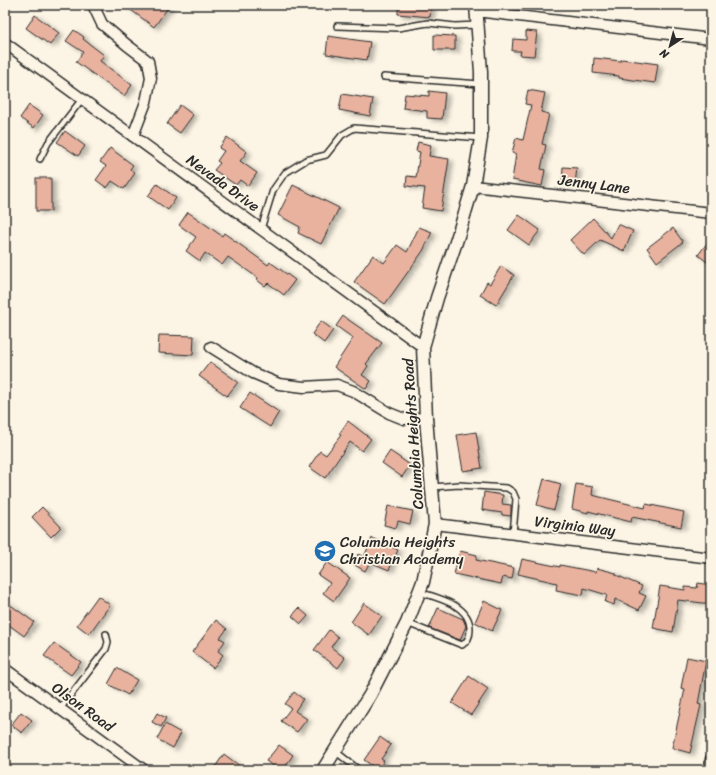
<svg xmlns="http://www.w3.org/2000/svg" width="716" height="775" font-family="Sriracha,sans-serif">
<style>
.building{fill:#e9b29f;stroke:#2b2b2b;filter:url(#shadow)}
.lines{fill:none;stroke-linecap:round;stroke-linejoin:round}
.service-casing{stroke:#2b2b2b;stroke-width:8}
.minor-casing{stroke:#2b2b2b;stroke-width:13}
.tertiary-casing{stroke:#2b2b2b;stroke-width:15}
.service{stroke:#fcf5e5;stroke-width:5}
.minor{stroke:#fcf5e5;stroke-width:10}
.tertiary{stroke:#fcf5e5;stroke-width:12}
.labels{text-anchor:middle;stroke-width:3.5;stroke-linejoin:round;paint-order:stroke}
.street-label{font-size:15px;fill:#2b2b2b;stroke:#fcf5e5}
.poi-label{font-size:15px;fill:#2b2b2b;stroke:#fcf5e5;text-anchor:start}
</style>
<defs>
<filter id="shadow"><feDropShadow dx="4.5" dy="2.5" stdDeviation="2" flood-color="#0004"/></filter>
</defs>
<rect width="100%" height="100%" fill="#fcf5e5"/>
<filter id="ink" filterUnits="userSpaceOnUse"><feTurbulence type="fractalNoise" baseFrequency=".025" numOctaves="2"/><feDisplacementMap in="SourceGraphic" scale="8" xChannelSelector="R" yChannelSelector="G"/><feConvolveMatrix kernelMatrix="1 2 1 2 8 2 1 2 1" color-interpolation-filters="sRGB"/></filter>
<g filter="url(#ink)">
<!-- building -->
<g class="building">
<path d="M124 5H170L154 27Z"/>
<path d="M398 5H431L430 17 398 14Z"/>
<path d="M35 15 59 33 50 45 26 28Z"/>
<path d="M74 30 84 37 83 39 104 55 100 61 132 85 124 96 76 62 83 52 66 41Z"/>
<path d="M526 31 537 32 534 56 520 55 521 51H512L513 39 526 40Z"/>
<path d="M434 35 455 36V50H434Z"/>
<path d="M328 36 370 42 367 60 326 54Z"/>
<path d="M594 58 621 61 622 59 658 64 655 83 619 78V76L593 73Z"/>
<path d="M528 90 545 93 541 112 549 114 542 144 546 145 541 169 545 170 542 186 512 180 516 154 512 153 516 138 523 140 531 105 525 104Z"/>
<path d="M429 91 445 93 442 119 427 118V111L403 108 405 94 429 96Z"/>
<path d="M342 94 373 99 370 116 339 110Z"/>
<path d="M29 105 43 115 34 128 20 118Z"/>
<path d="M180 105 193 115 180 133 167 124Z"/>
<path d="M65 131 85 146 78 156 57 142Z"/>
<path d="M227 137 247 152 240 161 257 173 248 186 240 180 236 185 214 170 220 163 217 161 224 151 219 148Z"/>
<path d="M418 142 431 145 429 156 449 159 441 211 422 208 425 188 406 186 407 176 416 177 420 152 416 151Z"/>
<path d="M110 148 133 165 130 169 135 173 124 189 112 181 107 188 96 180 106 166 100 162Z"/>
<path d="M563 167 577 168 575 184 562 183Z"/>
<rect x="36" y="178" width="15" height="33"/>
<path d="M157 184 176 198 168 210 148 196Z"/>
<path d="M293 185 339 208 321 244 298 233 300 227 278 215Z"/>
<path d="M188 212 222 236 224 233 268 265 270 262 295 280 284 295 268 283 265 286 257 280 258 278 228 257 222 265 205 253 200 261 186 251 196 237 179 225Z"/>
<path d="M519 215 540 230 529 245 508 230Z"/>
<path d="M593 218 611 238 618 224 633 231 624 251 600 240 584 255 570 240Z"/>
<path d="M419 227 432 232 423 251 385 304 354 282 373 255 384 263 397 245 407 252Z"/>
<path d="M673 228 683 242 657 262 647 248Z"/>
<path d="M711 238V265L698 255Z"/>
<path d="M501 266 514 275 496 305 480 295 487 282 490 284Z"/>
<path d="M343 316 382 343 366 364 368 366 362 375 371 381 366 389 334 367 353 338 336 326Z"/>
<path d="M321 321 333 330 324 343 312 334Z"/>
<path d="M159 335 194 336 193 355 158 353Z"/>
<path d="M210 362 238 382 227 396 199 376Z"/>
<path d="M250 393 279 412 270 427 240 408Z"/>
<path d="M348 421 371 439 362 451 350 442 325 478 309 467 320 451 326 455 341 435 339 434Z"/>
<path d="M476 432 482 468 463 471 457 435Z"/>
<path d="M390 451 410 465 402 477 382 463Z"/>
<path d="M544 479 561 484 554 510 537 505Z"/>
<path d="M576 484 593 487 592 495 645 508 646 504 684 512 681 527 632 517 631 522 588 511V513L572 509Z"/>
<path d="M484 492 503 495 502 504 511 505V516L502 515V513L482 510Z"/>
<path d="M388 506 413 511 410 524 398 521 396 528 384 525Z"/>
<path d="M42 507 61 527 51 537 32 517Z"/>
<path d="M372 538 398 550 389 570 370 562 365 571 353 564 358 554 364 557Z"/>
<path d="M460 551 477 555 476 560 514 568 512 579 503 577 501 584 454 574Z"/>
<path d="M522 559 560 567V565L596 572 597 568 616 573V575L642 586 639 593 646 596 639 610 615 599 614 605 605 602 607 595 584 588 583 595 556 590 557 583 518 574Z"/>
<path d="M327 562 350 578 334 601 323 593 330 583 318 575Z"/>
<path d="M698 583 711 585V604L678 600 673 632 653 628 660 586 685 590V587L697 588Z"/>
<path d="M98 596 110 605 89 634 77 625Z"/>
<path d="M5 601 34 622 24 636 5 622Z"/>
<path d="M484 601 502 610 492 631 475 622Z"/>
<path d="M364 603 382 616 369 635 351 622Z"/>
<path d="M299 608 308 616 301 624 292 616Z"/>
<path d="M438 608 463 619 466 626 460 640 429 628Z"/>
<path d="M216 620 227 629 220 638 225 641 218 651 223 655 213 668 192 652Z"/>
<path d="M329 630 338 637 331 647 345 658 338 668 314 650Z"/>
<path d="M54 643 81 662 71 675 44 656Z"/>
<path d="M687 657 706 661 698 704 701 705 690 753 672 748 685 689 681 688Z"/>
<path d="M117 668 137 680 128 695 108 684Z"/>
<path d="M469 676 488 689 471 715 452 703Z"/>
<path d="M294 692 303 699 295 711 307 719 297 732 281 721 291 708 285 704Z"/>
<path d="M21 712 32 720 22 733 11 725Z"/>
<path d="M157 713 166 718 161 727 152 722Z"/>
<path d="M165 724 181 733 173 748 157 739Z"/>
<path d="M380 737 391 745 381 759 384 761 378 770 364 760Z"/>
<path d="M279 745 293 755 283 770H279L266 761Z"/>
<path d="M224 754 233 761 245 770H213Z"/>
</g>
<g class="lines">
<!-- service casing -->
<g class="service-casing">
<g id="service">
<path d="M337 26 398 28 428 23 455 26 477 25"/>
<path d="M384 77 480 84"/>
<path d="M40 159 48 143 82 99"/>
<path d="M261 229 273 190 285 173 306 160 326 155 342 135 354 128 481 138"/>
<path d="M432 487 459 485 507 488 513 492 516 499 513 534"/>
<path d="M407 623 462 645C467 642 470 637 470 630 471 605 438 598 419 592"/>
<path d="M60 709 106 649 108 642 106 634"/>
<path d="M335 751 359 770"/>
</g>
</g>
<!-- minor casing -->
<g class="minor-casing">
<g id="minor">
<path d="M94 5V7L102 24 127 45 148 61 151 78 146 102 133 136"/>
<path d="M476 11 711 39"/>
<path d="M5 43 423 347"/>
<path d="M473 186 711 213"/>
<path d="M211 347 253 373 279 384 304 387 337 385 353 391 389 413 404 419 426 418"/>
<path d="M435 524 711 558"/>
<path d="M5 669 144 770"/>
<path d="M710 770 711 759"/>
</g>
</g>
<!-- tertiary casing -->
<g class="tertiary-casing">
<path id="tertiary" d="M323 770 370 695 407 623 423 582 435 524 426 418 423 347 437 298 457 239 473 186 481 138V72L476 5"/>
</g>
<!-- service -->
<use href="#service" class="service"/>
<!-- minor -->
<use href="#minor" class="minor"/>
<!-- tertiary -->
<use href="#tertiary" class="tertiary"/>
</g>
</g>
<!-- icons -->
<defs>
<g id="school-disc" transform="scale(1.15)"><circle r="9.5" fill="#1f6fb2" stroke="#fcf5e5"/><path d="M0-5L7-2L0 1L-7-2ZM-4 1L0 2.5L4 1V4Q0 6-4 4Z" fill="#fff"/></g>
</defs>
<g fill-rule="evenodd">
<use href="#school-disc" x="325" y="551"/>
</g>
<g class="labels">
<!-- street labels -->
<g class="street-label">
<text transform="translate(223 183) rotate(36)" y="5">Nevada Drive</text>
<text transform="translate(594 184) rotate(7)" y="5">Jenny Lane</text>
<text transform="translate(413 434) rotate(-94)" y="5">Columbia Heights Road</text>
<text transform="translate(575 526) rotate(7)" y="5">Virginia Way</text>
<text transform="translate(83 707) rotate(36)" y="5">Olson Road</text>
</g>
<!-- poi labels -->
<g class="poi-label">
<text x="340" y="547">Columbia Heights<tspan x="340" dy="17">Christian Academy</tspan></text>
</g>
</g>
<!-- margin -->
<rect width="716" height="775" fill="none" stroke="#fcf5e5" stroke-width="20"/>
<rect x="10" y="10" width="696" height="755" fill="none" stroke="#2b2b2b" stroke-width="1.5" filter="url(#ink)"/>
<!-- north arrow -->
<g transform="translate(670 46) rotate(216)" stroke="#fcf5e5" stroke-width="3" paint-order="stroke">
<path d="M0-3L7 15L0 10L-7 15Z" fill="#2b2b2b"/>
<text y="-6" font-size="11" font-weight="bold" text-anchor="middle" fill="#2b2b2b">N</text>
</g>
</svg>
